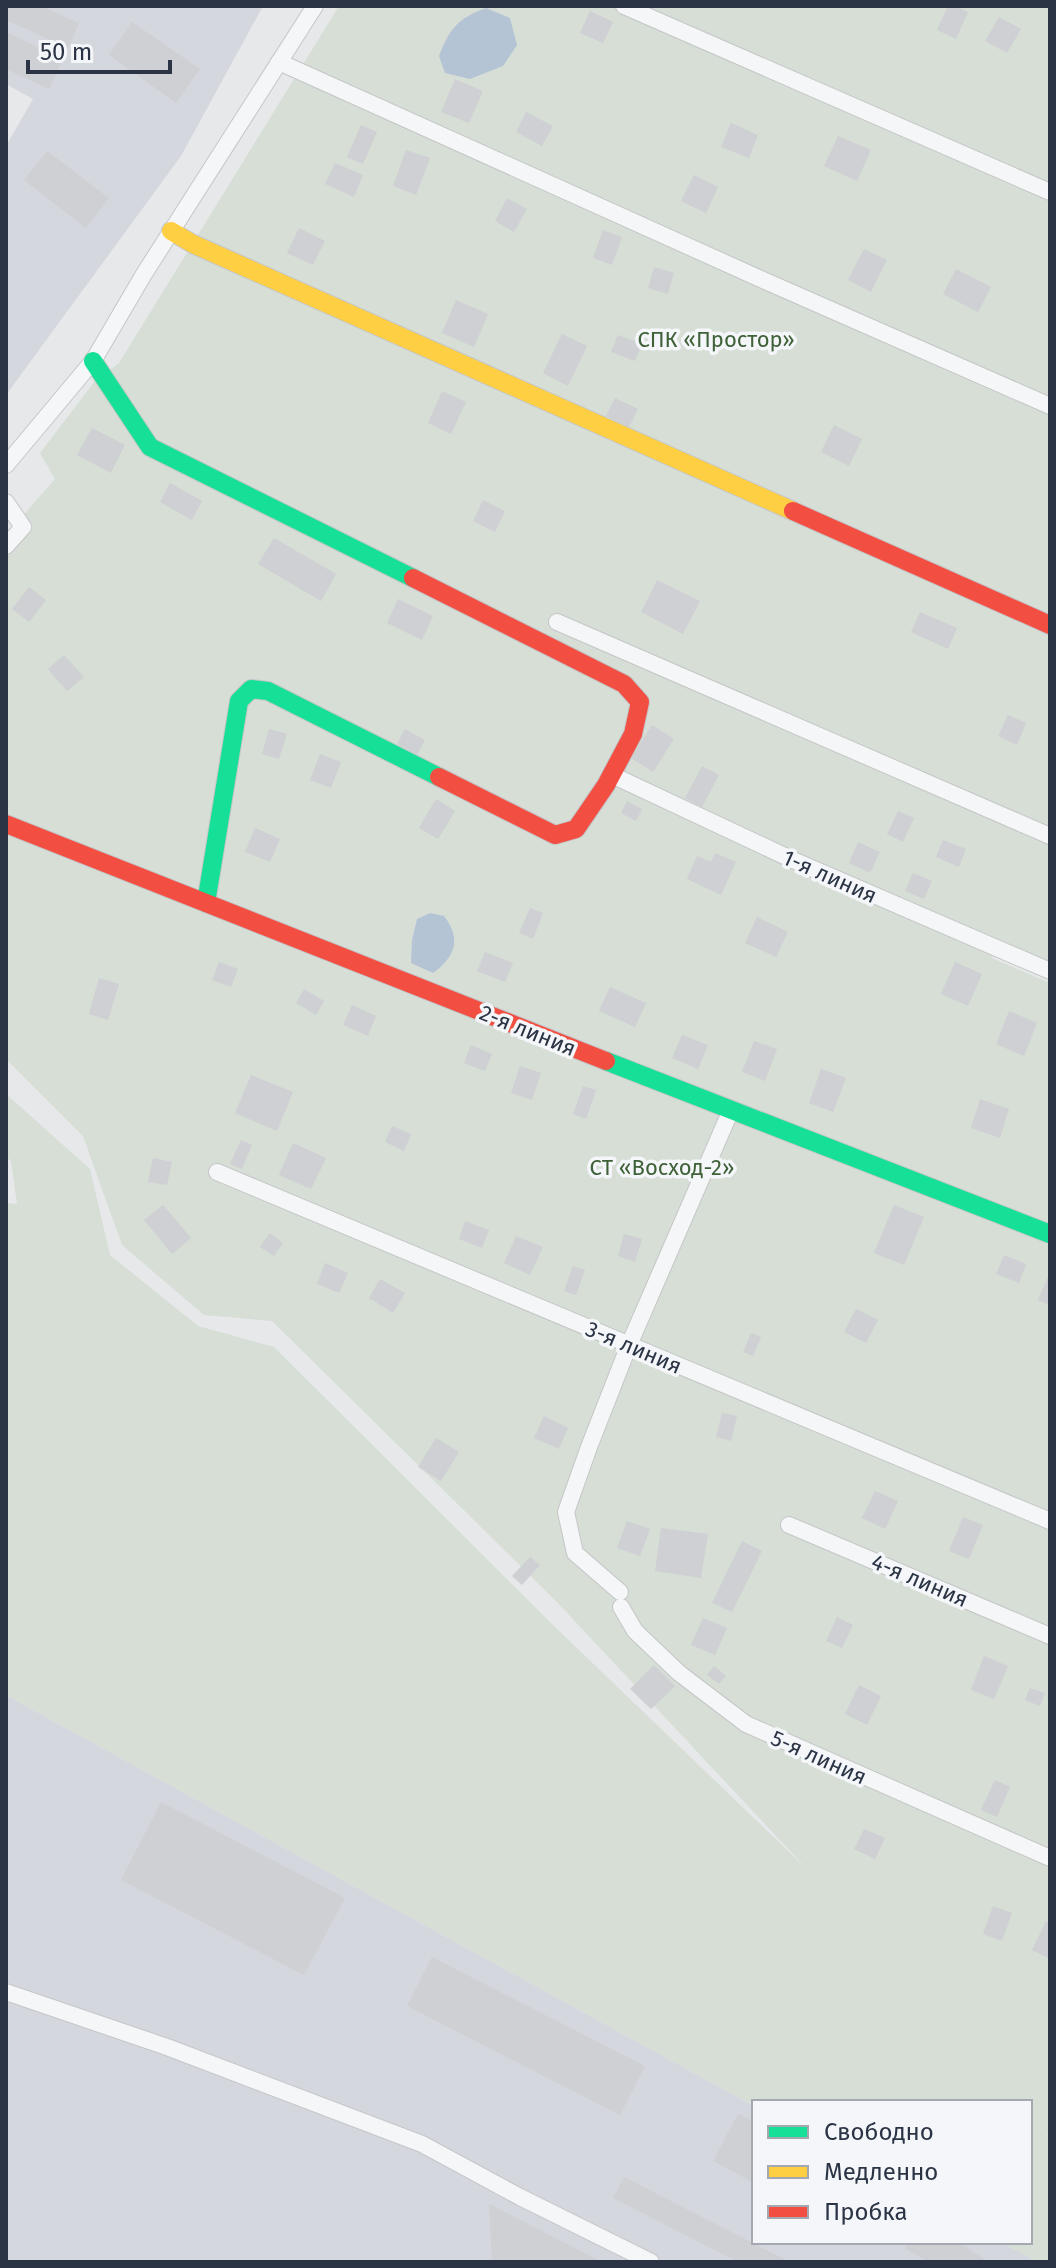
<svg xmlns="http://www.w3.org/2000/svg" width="1056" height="2268" font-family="'Fira Sans',sans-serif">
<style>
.built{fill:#d4d7dd}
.green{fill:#d6ded6}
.water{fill:#b4c4d5}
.building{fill:#ced0d3}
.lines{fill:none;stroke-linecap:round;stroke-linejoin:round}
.street-casing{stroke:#c4c6c8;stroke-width:18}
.fast-casing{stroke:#c4c6c8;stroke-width:20}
.slow-casing{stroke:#c4c6c8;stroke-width:20}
.jam-casing{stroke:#c4c6c8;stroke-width:20}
.street{stroke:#f5f6f7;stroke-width:16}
.fast{stroke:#16e098;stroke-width:18}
.slow{stroke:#ffcf43;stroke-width:18}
.jam{stroke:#f24e42;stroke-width:18}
.labels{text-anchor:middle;stroke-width:7;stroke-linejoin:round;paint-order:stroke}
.park-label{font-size:22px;fill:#3f6138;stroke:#f4f6f9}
.street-label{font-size:22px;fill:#2b3445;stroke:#f4f6f9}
</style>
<rect width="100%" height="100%" fill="#e6e8ea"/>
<!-- built -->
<g class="built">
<path d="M6 6H263L181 156 6 395V146L33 99 6 84Z"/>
<path d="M6 1695 754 2106V2242H1001L1038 2262H6Z"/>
</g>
<!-- green -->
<path class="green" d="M339 6H1050V966L998 944 992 958 1050 983V2129L1047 2136 1050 2140V2262H1038L1001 2242H1030V2102H754V2106L6 1695V1203L17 1204 11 1161 6 1157V1094L90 1169 110 1255 198 1326 274 1347 554 1626 807 1869 556 1601 272 1321 204 1315 122 1245 83 1136 6 1059V535L55 479 40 453 95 381 119 363Z"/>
<!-- water -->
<g class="water">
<path d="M486 8 510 18 517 45 503 66 470 79 445 73 439 56C450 28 457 19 486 8Z"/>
<path d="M430 913 444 916C462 939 455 957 433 973L411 963 412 940 417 919Z"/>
</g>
<!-- building -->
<g class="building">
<path d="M6 6H41L79 23 68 48 6 20Z"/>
<path d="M948 6H955L968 12 956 39 937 30Z"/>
<path d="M590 11 613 22 603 43 580 33Z"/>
<path d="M999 17 1021 29 1007 53 985 41Z"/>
<path d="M132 22 200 69 176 103 109 55Z"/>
<path d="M6 32 63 59 49 89 6 69Z"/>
<path d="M455 79 483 91 469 123 441 112Z"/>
<path d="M526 112 553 126 542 146 516 132Z"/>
<path d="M731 123 758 135 749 158 721 147Z"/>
<path d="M361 125 377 132 363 164 347 157Z"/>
<path d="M838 136 871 150 857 181 824 166Z"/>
<path d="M406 150 430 158 416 195 393 186Z"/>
<path d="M47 151 109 198 86 228 24 180Z"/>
<path d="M335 163 363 175 354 197 325 184Z"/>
<path d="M694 175 718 187 706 213 681 201Z"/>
<path d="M507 198 527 209 514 232 495 221Z"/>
<path d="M299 228 325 241 313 265 287 253Z"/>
<path d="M603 230 622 237 612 265 593 258Z"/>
<path d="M864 249 887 260 871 292 848 280Z"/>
<path d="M654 267 674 273 668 294 648 288Z"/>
<path d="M956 269 991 287 978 312 943 294Z"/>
<path d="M456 300 488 314 474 347 442 333Z"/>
<path d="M562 334 587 346 568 386 543 373Z"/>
<path d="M618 335 642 344 635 361 611 352Z"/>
<path d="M442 391 466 402 451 434 428 423Z"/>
<path d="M615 398 638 409 629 427 606 416Z"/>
<path d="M834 425 862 439 849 466 821 452Z"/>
<path d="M92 428 125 445 111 473 77 455Z"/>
<path d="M170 483 202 501 192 520 160 502Z"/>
<path d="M483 500 505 511 495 532 473 521Z"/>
<path d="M274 538 336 574 321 601 258 564Z"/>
<path d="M657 580 700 601 683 634 641 612Z"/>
<path d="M29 587 46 600 29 622 12 609Z"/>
<path d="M398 599 433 616 422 640 387 623Z"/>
<path d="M920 612 957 628 948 649 911 632Z"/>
<path d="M64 655 84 677 67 691 48 669Z"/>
<path d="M1008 715 1026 723 1017 745 998 736Z"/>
<path d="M652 725 674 739 653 772 631 758Z"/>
<path d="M269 729 287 734 279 759 262 754Z"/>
<path d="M405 729 425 740 417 755 397 744Z"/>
<path d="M320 754 341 762 331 788 310 780Z"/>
<path d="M702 766 719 775 702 807 685 798Z"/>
<path d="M436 799 455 811 438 839 419 828Z"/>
<path d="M627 801 642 809 636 821 621 813Z"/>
<path d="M898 811 914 818 903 842 887 834Z"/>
<path d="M255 828 280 839 270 862 245 852Z"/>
<path d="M943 840 966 849 959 867 936 857Z"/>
<path d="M858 842 880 852 870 873 849 863Z"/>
<path d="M715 853 736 862 721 895 687 879 697 856 711 862Z"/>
<path d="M913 873 932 881 924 899 905 891Z"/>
<path d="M530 908 543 913 533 939 519 933Z"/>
<path d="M757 917 788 932 776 957 745 943Z"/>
<path d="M485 952 513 963 505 982 477 971Z"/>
<path d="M219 962 238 969 231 987 212 980Z"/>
<path d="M955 962 982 974 968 1006 941 994Z"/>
<path d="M99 978 119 984 108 1020 89 1014Z"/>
<path d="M610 987 646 1003 635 1027 599 1011Z"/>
<path d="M304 989 324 1001 316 1015 296 1003Z"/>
<path d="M352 1005 376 1016 368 1036 343 1025Z"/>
<path d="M1009 1011 1037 1023 1024 1056 996 1044Z"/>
<path d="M682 1035 708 1045 698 1069 672 1058Z"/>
<path d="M754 1041 777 1049 765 1081 742 1072Z"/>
<path d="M471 1045 492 1054 485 1071 464 1063Z"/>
<path d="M520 1066 541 1073 532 1100 511 1093Z"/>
<path d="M821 1069 846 1078 833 1112 809 1103Z"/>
<path d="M251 1075 293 1092 277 1131 235 1113Z"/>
<path d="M583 1086 596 1090 586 1119 573 1114Z"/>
<path d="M980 1099 1009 1109 1000 1138 971 1128Z"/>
<path d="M392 1126 411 1134 404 1151 385 1142Z"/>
<path d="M241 1140 252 1145 242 1169 230 1164Z"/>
<path d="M293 1143 326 1158 311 1189 279 1175Z"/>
<path d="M153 1158 172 1162 167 1185 148 1182Z"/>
<path d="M163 1205 191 1238 172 1254 144 1220Z"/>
<path d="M894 1205 924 1217 904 1265 874 1253Z"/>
<path d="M465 1221 489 1230 482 1248 459 1239Z"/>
<path d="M270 1233 283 1243 274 1256 260 1247Z"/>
<path d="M624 1234 642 1239 635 1262 618 1256Z"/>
<path d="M516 1236 543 1247 530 1275 504 1263Z"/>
<path d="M1004 1255 1026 1264 1019 1283 996 1274Z"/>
<path d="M325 1263 348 1273 339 1293 317 1284Z"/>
<path d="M573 1266 585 1270 576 1295 564 1291Z"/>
<path d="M1050 1272V1305L1038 1300Z"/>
<path d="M380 1279 405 1293 393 1313 369 1298Z"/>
<path d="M856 1309 878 1320 866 1343 844 1332Z"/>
<path d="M751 1333 761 1337 753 1356 743 1352Z"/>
<path d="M722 1413 737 1416 731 1441 716 1437Z"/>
<path d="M544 1416 568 1428 559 1449 534 1438Z"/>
<path d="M436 1438 459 1452 441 1481 418 1467Z"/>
<path d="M875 1491 898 1501 885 1529 862 1518Z"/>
<path d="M963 1517 983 1525 969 1559 949 1551Z"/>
<path d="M627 1521 650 1529 640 1556 617 1548Z"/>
<path d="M661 1528 708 1534 701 1578 655 1571Z"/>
<path d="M742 1541 762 1551 732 1612 712 1603Z"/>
<path d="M530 1557 540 1565 522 1585 512 1576Z"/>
<path d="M837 1617 853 1625 842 1648 826 1641Z"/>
<path d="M703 1618 727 1628 715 1655 691 1645Z"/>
<path d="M984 1656 1008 1666 994 1699 971 1690Z"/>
<path d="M654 1665 675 1686 651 1709 630 1689Z"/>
<path d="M714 1666 726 1676 719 1684 707 1675Z"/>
<path d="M859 1685 881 1696 867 1725 845 1714Z"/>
<path d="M1030 1688 1045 1693 1040 1706 1025 1700Z"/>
<path d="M995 1780 1010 1787 997 1817 981 1810Z"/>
<path d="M161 1802 345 1898 304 1975 121 1880Z"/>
<path d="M864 1829 885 1838 875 1859 854 1849Z"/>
<path d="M993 1906 1012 1913 1002 1941 983 1934Z"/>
<path d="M1046 1921 1050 1923V1959L1032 1950Z"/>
<path d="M432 1957 645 2066 620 2115 407 2006Z"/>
<path d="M738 2114 754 2122V2183L713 2161Z"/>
<path d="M624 2177 790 2262H738L613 2198Z"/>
<path d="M489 2204 602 2262H492Z"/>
<path d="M909 2242H957L989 2262H928L905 2248Z"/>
</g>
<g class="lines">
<!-- street casing -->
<g class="street-casing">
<g id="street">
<path d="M624 6 1050 192"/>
<path d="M279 62 763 280 1050 406"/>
<path d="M6 465 93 361 144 274 315 6"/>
<path d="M6 502 23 527 6 546"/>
<path d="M557 622 1050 836"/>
<path d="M612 775 793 860 1050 971"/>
<path d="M217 1172 1050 1521"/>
<path d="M789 1525 1050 1636"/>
<path d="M620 1592 575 1553 566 1512 589 1447 629 1345 731 1110"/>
<path d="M621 1607 635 1631 679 1673 746 1724 1050 1858"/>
<path d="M6 1992 167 2047 422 2144 520 2197 651 2262"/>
</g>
</g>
<!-- fast casing -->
<g class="fast-casing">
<g id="fast">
<path d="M93 361 150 447 413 578"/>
<path d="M206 903 239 701 251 689 268 691 439 777"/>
<path d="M606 1061 1050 1234"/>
</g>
</g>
<!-- slow casing -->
<g class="slow-casing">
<path id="slow" d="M171 231 193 244 793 511"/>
</g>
<!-- jam casing -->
<g class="jam-casing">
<g id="jam">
<path d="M793 511 1050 625"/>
<path d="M413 578 624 684 640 702 633 734 606 785 576 829 555 835 439 777"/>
<path d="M6 824 606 1061"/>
</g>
</g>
<!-- street -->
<use href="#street" class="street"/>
<!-- fast -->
<use href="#fast" class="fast"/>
<!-- slow -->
<use href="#slow" class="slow"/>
<!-- jam -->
<use href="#jam" class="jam"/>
</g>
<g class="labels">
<!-- park labels -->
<g class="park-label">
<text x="716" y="347">СПК «Простор»</text>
<text x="662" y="1175">СТ «Восход-2»</text>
</g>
<!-- street labels -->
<g class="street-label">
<text transform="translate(830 876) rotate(24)" y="8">1-я линия</text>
<text transform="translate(528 1030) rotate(22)" y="8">2-я линия</text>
<text transform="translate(634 1347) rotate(23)" y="8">3-я линия</text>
<text transform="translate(920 1580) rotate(23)" y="8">4-я линия</text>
<text transform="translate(819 1757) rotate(24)" y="8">5-я линия</text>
</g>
</g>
<!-- border -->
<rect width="1056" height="2268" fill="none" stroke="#2b3445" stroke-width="16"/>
<!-- legend -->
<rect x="752" y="2100" width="280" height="144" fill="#f4f6f9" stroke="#a4a8b1" stroke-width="2"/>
<rect x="768" y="2126" width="40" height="12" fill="#16e098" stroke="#a4a8b1" stroke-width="2"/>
<text x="824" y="2140" font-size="24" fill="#2b3445">Свободно</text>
<rect x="768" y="2166" width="40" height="12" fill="#ffcf43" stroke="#a4a8b1" stroke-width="2"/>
<text x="824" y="2180" font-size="24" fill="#2b3445">Медленно</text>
<rect x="768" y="2206" width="40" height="12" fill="#f24e42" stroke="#a4a8b1" stroke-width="2"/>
<text x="824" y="2220" font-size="24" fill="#2b3445">Пробка</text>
<!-- scale -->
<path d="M28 60v12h142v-12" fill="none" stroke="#2b3445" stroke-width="4"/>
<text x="40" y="60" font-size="24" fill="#2b3445" stroke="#f4f6f9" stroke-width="6" paint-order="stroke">50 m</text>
</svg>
